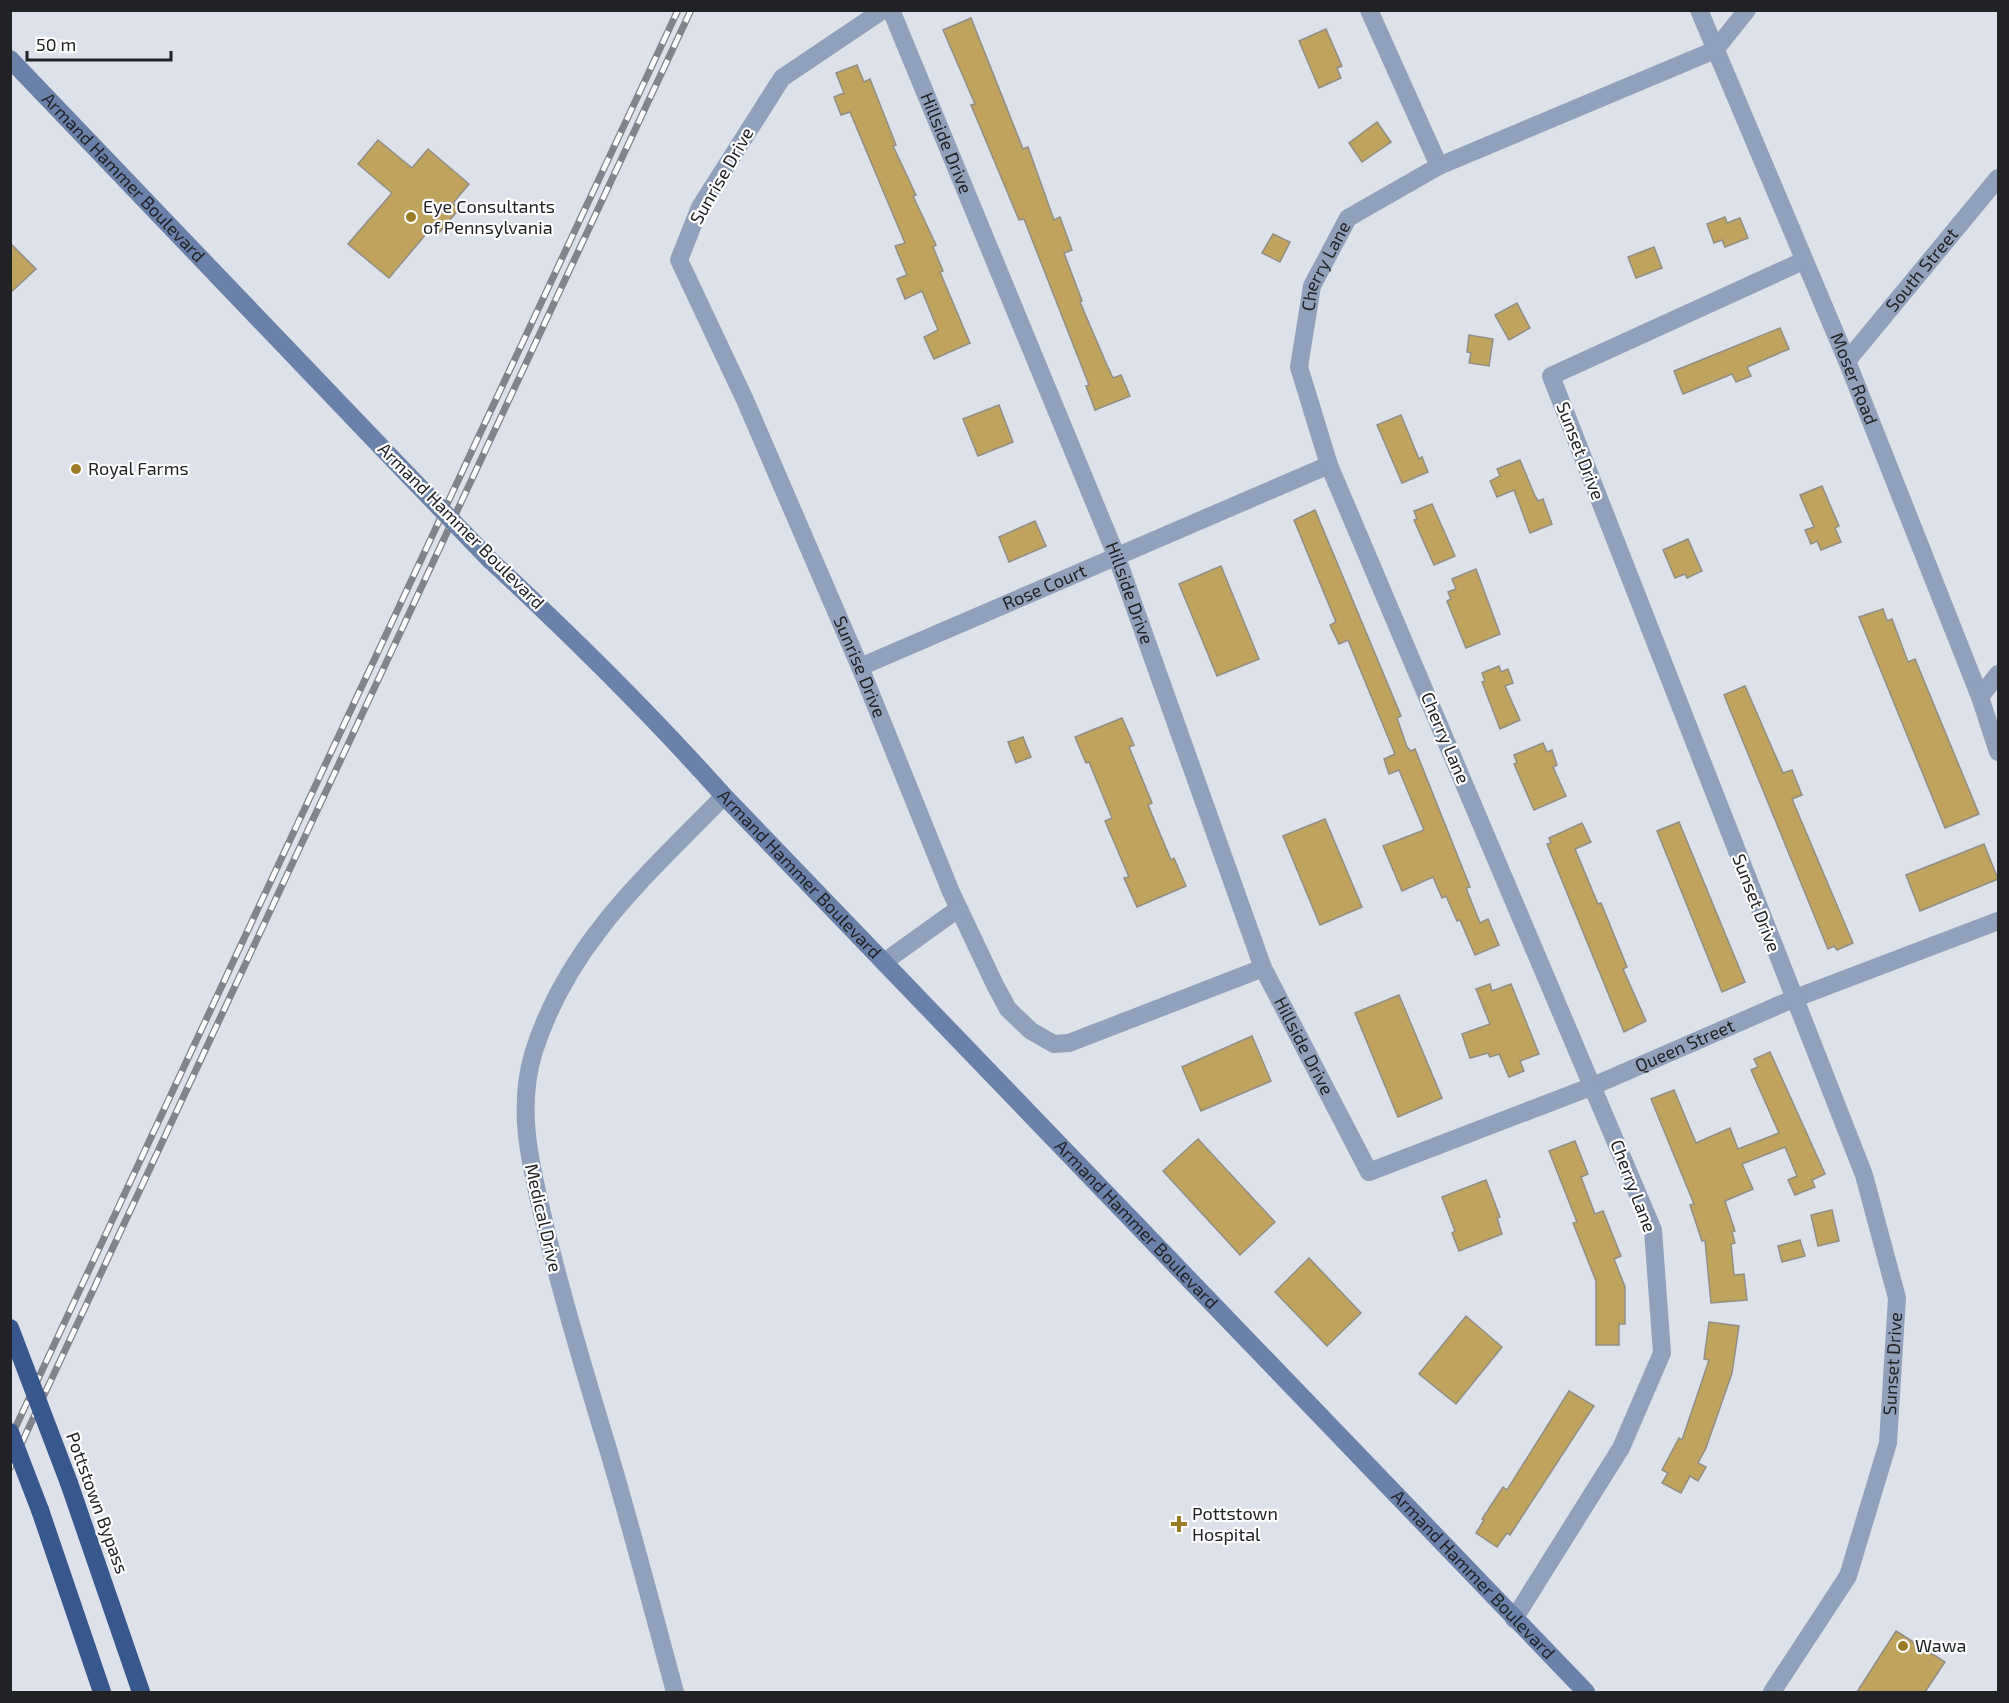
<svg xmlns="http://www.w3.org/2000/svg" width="2009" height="1703" font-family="'Exo 2',sans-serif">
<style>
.building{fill:#c0a35c;stroke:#928e86;stroke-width:1.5}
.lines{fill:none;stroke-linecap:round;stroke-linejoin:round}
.street{stroke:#91a1bc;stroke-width:18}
.secondary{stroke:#6a82a9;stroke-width:18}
.highway{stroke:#37578d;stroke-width:18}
.rail-casing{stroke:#81848a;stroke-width:7}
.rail{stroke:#fff;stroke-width:4.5;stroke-dasharray:14;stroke-linecap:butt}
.secondary-bridge{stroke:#6a82a9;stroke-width:18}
.highway-bridge{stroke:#37578d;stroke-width:18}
.poi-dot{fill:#9b7b25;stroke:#fff;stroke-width:2}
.labels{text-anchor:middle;stroke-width:4.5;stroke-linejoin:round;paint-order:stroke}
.street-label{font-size:18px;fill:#202225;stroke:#fff}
.poi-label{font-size:18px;fill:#202225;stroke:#fff;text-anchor:start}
</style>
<rect width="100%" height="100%" fill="#dce1ea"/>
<!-- building -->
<g class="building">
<path d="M971 18 1023 149 1028 147 1054 220 1060 217 1072 250 1064 253 1082 301 1080 302 1106 363 1113 378 1121 375 1130 396 1095 410 1086 386 1089 385 1024 219 1019 220 971 105 975 104 943 30Z"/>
<path d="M1326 29 1342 66 1337 68 1341 78 1319 88 1299 41Z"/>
<path d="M857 65 864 82 870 79 896 145 893 146 916 195 913 196 936 245 933 247 943 271 940 272 970 343 934 359 924 337 938 330 922 291 905 299 897 279 907 275 895 246 905 243 850 112 841 115 834 97 844 93 836 73Z"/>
<path d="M1377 122 1391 142 1362 162 1349 143Z"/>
<path d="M378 140 412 168 428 149 469 184 453 203 460 208 439 233 432 227 389 278 348 244 392 193 358 164Z"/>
<path d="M1725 217 1727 223 1740 218 1748 238 1725 247 1722 240 1714 243 1707 224Z"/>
<path d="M1273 234 1290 242 1280 262 1262 253Z"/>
<path d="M10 243 36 269 10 293Z"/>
<path d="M1654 247 1662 268 1636 278 1628 257Z"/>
<path d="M1517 303 1530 328 1509 340 1495 315Z"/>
<path d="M1780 328 1789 349 1747 367 1751 376 1736 382 1732 374 1683 394 1674 371Z"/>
<path d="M1469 335 1493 339 1489 366 1469 363 1471 353 1467 352Z"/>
<path d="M999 405 1013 442 978 456 963 419Z"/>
<path d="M1401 415 1419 459 1422 457 1428 472 1402 483 1377 425Z"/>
<path d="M1520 460 1535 496 1538 501 1543 499 1552 524 1530 533 1514 490 1497 497 1490 481 1500 476 1497 469Z"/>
<path d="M1822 486 1839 526 1835 528 1841 542 1821 550 1817 541 1811 544 1805 530 1814 527 1800 495Z"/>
<path d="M1432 504 1455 556 1434 565 1414 520 1417 519 1414 511Z"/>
<path d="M1315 510 1401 716 1397 718 1407 747 1411 751 1415 749 1470 887 1466 888 1480 923 1488 919 1499 945 1475 955 1460 920 1457 921 1446 896 1442 898 1433 877 1402 891 1383 846 1424 830 1399 770 1389 774 1384 759 1395 754 1348 640 1339 644 1330 625 1336 622 1294 520Z"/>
<path d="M1035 521 1046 546 1009 562 999 537Z"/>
<path d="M1688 539 1702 571 1687 578 1685 574 1675 578 1663 550Z"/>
<path d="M1221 566 1259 659 1217 676 1179 584Z"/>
<path d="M1476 569 1500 634 1466 648 1447 601 1451 599 1448 592 1456 589 1452 579Z"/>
<path d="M1883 609 1887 621 1892 619 1908 662 1915 659 1979 814 1945 828 1859 617Z"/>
<path d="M1499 666 1501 672 1508 669 1513 683 1505 686 1520 720 1500 729 1482 682 1485 681 1482 673Z"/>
<path d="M1745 686 1783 773 1792 770 1802 795 1792 799 1853 943 1837 950 1834 946 1828 949 1724 695Z"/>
<path d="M1122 718 1134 745 1129 747 1152 803 1148 805 1171 860 1174 858 1186 886 1137 907 1124 878 1129 877 1105 821 1112 818 1089 762 1086 763 1075 737Z"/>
<path d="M1023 737 1031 757 1016 763 1008 742Z"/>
<path d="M1543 743 1547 752 1552 750 1557 765 1553 767 1566 796 1534 810 1514 764 1517 763 1514 755Z"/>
<path d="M1325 819 1362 907 1320 925 1283 836Z"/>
<path d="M1679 822 1745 982 1722 992 1657 831Z"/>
<path d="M1582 823 1591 842 1575 849 1598 904 1601 903 1627 967 1623 969 1646 1021 1624 1032 1547 844 1551 843 1549 838Z"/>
<path d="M1984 844 1998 879 1920 911 1906 875Z"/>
<path d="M1490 984 1492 991 1511 984 1539 1054 1520 1061 1524 1071 1509 1077 1499 1054 1490 1057 1488 1053 1470 1058 1462 1034 1490 1024 1476 989Z"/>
<path d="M1399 995 1442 1098 1398 1117 1355 1013Z"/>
<path d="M1252 1036 1271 1081 1201 1111 1182 1067Z"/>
<path d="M1770 1052 1825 1174 1812 1180 1815 1187 1795 1195 1788 1180 1797 1176 1785 1147 1742 1164 1753 1189 1725 1201 1735 1231 1732 1232 1735 1243 1731 1244 1734 1275 1744 1274 1747 1300 1711 1303 1705 1240 1702 1241 1690 1205 1694 1204 1651 1099 1674 1090 1696 1143 1730 1128 1738 1149 1779 1133 1751 1070 1758 1067 1754 1059Z"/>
<path d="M1198 1139 1275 1222 1240 1255 1163 1171Z"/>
<path d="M1575 1141 1588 1174 1581 1177 1595 1214 1603 1211 1621 1256 1614 1259 1625 1287V1324H1619V1345H1596V1281L1573 1223 1577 1222 1549 1151Z"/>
<path d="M1486 1180 1500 1217 1497 1218 1502 1234 1459 1251 1452 1233 1455 1231 1442 1197Z"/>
<path d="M1832 1210 1839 1241 1818 1246 1811 1215Z"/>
<path d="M1800 1240 1805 1256 1782 1262 1778 1246Z"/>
<path d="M1309 1258 1361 1313 1327 1346 1275 1292Z"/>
<path d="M1466 1316 1502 1347 1456 1404 1419 1374Z"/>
<path d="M1709 1322 1739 1326 1732 1373 1706 1448 1698 1463 1706 1467 1698 1481 1690 1476 1681 1493 1662 1483 1668 1473 1662 1470 1679 1438 1682 1440 1709 1360 1704 1359Z"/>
<path d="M1569 1391 1594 1406 1510 1535 1507 1533 1497 1547 1476 1533 1484 1520 1482 1519 1503 1487 1507 1490Z"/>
<path d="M1896 1631 1945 1662 1925 1692H1857Z"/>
</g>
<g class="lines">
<!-- street -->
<g class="street">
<path id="s1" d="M883 10 782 78 700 207 679 260 745 400 860 667 951 892 995 985 1008 1009 1031 1031 1054 1044 1069 1043 1263 968"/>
<path id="s2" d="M891 10 1116 555 1263 968 1369 1172 1593 1086 1793 999 1998 921"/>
<path d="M1369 10 1439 166"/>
<path id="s3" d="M1699 10 1847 361 1980 697 1998 752"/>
<path id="s4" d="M1847 361 1998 178"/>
<path id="s5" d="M860 667 1329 465"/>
<path d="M1980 697 1998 674"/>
<path d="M884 962 958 909"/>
<path id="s6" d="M1514 1619 1621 1448 1662 1353 1653 1230 1329 465 1299 367 1312 286 1348 218 1439 166 1715 50 1747 10"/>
<path d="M675 1692C653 1611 632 1530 608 1449 586 1377 564 1304 546 1230 532 1170 515 1112 534 1051 569 942 647 875 724 796"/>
<path id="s7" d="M1772 1692 1848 1576 1888 1443 1897 1298 1864 1175 1551 376 1803 261"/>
</g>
<!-- secondary -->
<g class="secondary">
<path id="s8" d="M10 59 408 475"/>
<path id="s9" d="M490 560C572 636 650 713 724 796L1586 1692"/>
</g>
<!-- highway -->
<g class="highway">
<path d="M69 1483 141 1692"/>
<path d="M40 1510 102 1692"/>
</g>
<!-- rail casing -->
<g class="rail-casing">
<g id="rail">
<path d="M10 1439 678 10"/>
<path d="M10 1468 691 10"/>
</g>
</g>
<!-- rail -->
<use href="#rail" class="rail"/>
<!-- secondary-bridge -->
<path class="secondary-bridge" d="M408 475 490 560"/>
<!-- highway-bridge -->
<g class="highway-bridge">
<path d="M10 1328 69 1483"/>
<path d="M10 1432 40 1510"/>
</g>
</g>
<!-- markers -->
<g class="poi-dot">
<circle cx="411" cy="217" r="6"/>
<circle cx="76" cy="469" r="6"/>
<path d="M1176 1515h6v6h6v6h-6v6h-6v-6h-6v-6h6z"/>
<circle cx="1903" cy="1646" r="6"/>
</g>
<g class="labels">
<!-- street labels -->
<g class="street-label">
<text dy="6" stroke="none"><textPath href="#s2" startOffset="144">Hillside Drive</textPath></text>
<text transform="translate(722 176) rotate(-60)" y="6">Sunrise Drive</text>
<text dy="6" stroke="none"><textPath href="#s8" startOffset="164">Armand Hammer Boulevard</textPath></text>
<text dy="6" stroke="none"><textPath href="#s6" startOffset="1467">Cherry Lane</textPath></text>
<text dy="6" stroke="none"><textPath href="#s4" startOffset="118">South Street</textPath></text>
<text dy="6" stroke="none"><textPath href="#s3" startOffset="400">Moser Road</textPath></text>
<text transform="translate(1580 451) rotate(69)" y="6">Sunset Drive</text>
<text transform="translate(461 526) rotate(45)" y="6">Armand Hammer Boulevard</text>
<text dy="6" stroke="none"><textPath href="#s5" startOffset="201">Rose Court</textPath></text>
<text dy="6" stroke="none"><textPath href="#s2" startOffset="630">Hillside Drive</textPath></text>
<text dy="6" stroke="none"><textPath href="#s1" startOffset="777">Sunrise Drive</textPath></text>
<text transform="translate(1445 738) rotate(67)" y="6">Cherry Lane</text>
<text dy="6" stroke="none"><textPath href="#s9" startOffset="441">Armand Hammer Boulevard</textPath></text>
<text transform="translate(1756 903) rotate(69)" y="6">Sunset Drive</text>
<text dy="6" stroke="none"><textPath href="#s2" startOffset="1116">Hillside Drive</textPath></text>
<text dy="6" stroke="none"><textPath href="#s2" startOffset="1598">Queen Street</textPath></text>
<text transform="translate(1633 1186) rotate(69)" y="6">Cherry Lane</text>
<text transform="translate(543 1218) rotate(77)" y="6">Medical Drive</text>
<text dy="6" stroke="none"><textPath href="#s9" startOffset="927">Armand Hammer Boulevard</textPath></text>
<text dy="6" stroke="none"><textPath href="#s7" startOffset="357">Sunset Drive</textPath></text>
<text transform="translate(97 1503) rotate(70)" y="6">Pottstown Bypass</text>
<text dy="6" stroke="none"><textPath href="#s9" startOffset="1413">Armand Hammer Boulevard</textPath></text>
</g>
<!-- poi labels -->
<g class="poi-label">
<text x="423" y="213">Eye Consultants<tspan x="423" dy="21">of Pennsylvania</tspan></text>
<text x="88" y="475">Royal Farms</text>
<text x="1192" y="1520">Pottstown<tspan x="1192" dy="21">Hospital</tspan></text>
<text x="1915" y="1652">Wawa</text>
</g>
</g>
<!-- border -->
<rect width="2009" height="1703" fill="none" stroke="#202225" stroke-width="24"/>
<!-- scale -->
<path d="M27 51v9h144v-9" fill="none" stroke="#202225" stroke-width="3"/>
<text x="36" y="51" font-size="18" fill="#202225" stroke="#ffffff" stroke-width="4.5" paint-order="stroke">50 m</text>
</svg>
